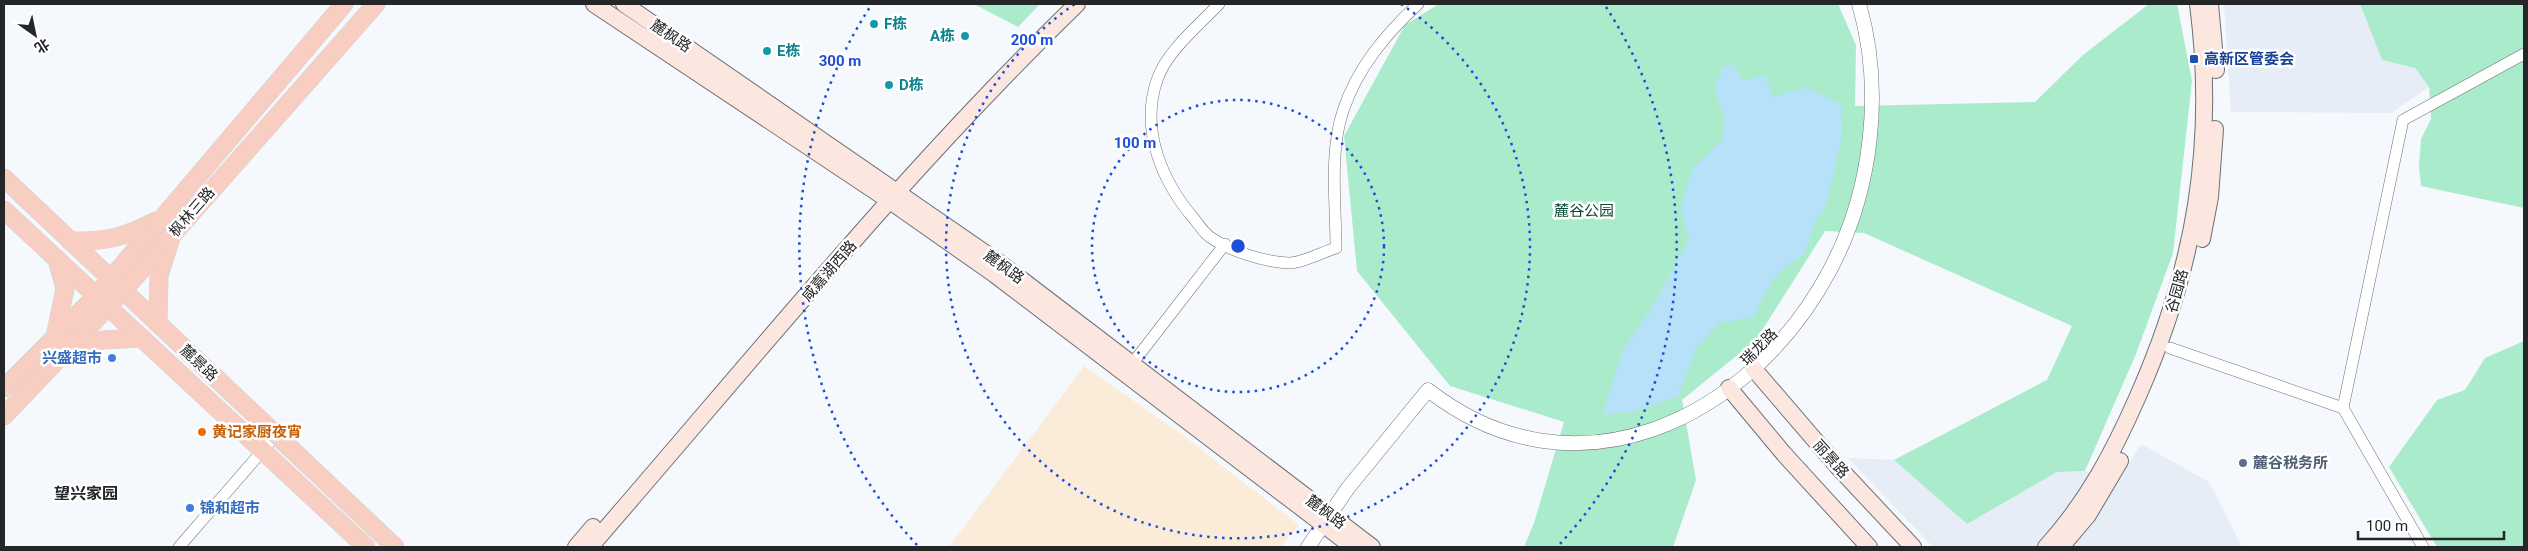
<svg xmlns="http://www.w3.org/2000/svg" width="2528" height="551" font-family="Roboto,'Noto Sans SC',sans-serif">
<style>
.built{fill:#e6edf7}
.industrial{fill:#fbebd9}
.green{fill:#aaebcc}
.water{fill:#b6e1f9}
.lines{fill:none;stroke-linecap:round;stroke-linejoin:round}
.minor-casing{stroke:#6e7174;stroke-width:12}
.tertiary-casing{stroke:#6e7174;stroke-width:15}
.secondary-casing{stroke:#6e7174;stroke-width:18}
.primary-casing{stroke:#d3d4d4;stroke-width:19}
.minor{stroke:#fff;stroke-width:11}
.tertiary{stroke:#fff;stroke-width:14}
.secondary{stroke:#fce7e0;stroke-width:16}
.primary{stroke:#f8cec2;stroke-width:18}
.ring{fill:none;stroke:#1d4ed8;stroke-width:2.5;stroke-dasharray:2.5 5}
.culture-dot{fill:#0f9aa8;stroke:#fff;stroke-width:2}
.transit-dot{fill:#1a4fb4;stroke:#fff;stroke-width:2}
.shop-dot{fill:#3f7fe0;stroke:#fff;stroke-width:2}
.food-dot{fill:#e8710a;stroke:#fff;stroke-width:2}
.service-dot{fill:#5c6f8a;stroke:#fff;stroke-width:2}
.labels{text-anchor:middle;stroke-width:5;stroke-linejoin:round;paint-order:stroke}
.culture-label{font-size:15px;font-weight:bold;fill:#0d838f;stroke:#fff;text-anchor:start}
.street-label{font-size:15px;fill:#252627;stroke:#fff}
.transit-label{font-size:15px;font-weight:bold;fill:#164399;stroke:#fff;text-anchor:start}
.park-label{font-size:15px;fill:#0b4b34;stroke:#fff}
.shop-label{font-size:15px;font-weight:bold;fill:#366cbe;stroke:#fff;text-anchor:end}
.food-label{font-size:15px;font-weight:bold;fill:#c56008;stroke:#fff;text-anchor:start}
.service-label{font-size:15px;font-weight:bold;fill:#4e5e75;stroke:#fff;text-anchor:start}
.neighbourhood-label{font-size:16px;font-weight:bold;fill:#252627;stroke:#fff}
.centre{fill:#1d4ed8;stroke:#fff;stroke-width:2.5}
.ring-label{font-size:15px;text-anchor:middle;font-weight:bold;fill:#1d4ed8;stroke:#fff;stroke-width:5;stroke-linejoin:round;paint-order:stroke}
</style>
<rect width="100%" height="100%" fill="#f5f8fc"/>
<!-- built -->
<g class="built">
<path d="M2224 4H2360L2382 60 2415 68 2429 87 2391 113 2231 112Z"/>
<path d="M2141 444 2209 482 2242 547H1933L1848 458 1894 460 1967 524 2057 472 2085 471 2116 485Z"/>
</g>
<!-- industrial -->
<path class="industrial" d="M1084 366 1181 434 1299 525 1281 547H949Z"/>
<!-- green -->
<g class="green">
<path d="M974 4H1040L1018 27Z"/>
<path d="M1439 4H1838L1856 45 1855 106 2035 102 2083 55 2149 4H2177L2192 81 2173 253 2136 354 2085 471 2057 472 1967 524 1894 460 2047 380 2072 326 1864 233 1825 231 1756 340 1682 400 1696 480 1673 547H1524L1534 523 1564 422 1450 386 1357 271 1344 136 1405 25Z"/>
<path d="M2360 4H2524V208L2421 186 2419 166 2421 139 2431 119 2429 87 2415 68 2382 60Z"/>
<path d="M2524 341V547H2437L2389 467 2437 400 2465 390 2485 358Z"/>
</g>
<!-- water -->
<path class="water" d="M1732 64 1743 80 1766 76 1772 97 1806 87 1841 104 1842 135 1825 210 1815 221 1805 254C1773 274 1769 284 1754 317L1719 323 1697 347 1678 396 1631 412 1603 414 1623 350 1656 301 1689 239 1681 209 1692 170 1723 140 1725 120 1715 90 1722 67Z"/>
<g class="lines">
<!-- minor casing -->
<g class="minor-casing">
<g id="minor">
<path d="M1219 4C1199 25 1166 52 1157 80 1140 130 1162 182 1195 220 1199 225 1204 233 1210 237 1230 251 1264 262 1289 263 1303 263 1322 252 1336 248 1336 206 1329 152 1343 111 1357 68 1386 34 1418 4"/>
<path d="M2170 348 2343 408"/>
<path d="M1132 364 1225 244"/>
<path d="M179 547 276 435"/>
<path d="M2423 547 2343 408 2403 120 2524 54"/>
</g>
</g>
<!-- tertiary casing -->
<g class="tertiary-casing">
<path id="tertiary" d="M1308 547 1348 488 1428 390C1575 505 1751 419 1830 270 1872 191 1884 90 1859 4"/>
</g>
<!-- secondary casing -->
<g class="secondary-casing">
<g id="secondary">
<path d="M594 4 890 201 994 274 1353 547"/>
<path d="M624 4 1001 264 1372 547"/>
<path d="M2210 4 2216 70"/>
<path d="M2202 239 2210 197 2215 129"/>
<path d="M1753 368 1838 467 1913 547"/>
<path d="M1729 388 1784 454 1869 547"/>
<path d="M576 547 593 527"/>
<path d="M590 547C749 364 903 173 1077 4"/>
<path d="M2046 547C2087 502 2114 451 2138 396 2195 267 2216 144 2198 4"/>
<path d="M2061 547 2088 515 2120 461"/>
</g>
</g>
<!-- primary casing -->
<g class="primary-casing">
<g id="primary">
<path d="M4 178 395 547"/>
<path d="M4 210 366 547"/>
<path d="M70 241C106 242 125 237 156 221"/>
<path d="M158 324 159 276 170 241"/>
<path d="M55 337 65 289 57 259"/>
<path d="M65 350 103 340 142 338"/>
<path d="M4 388 97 295 344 4"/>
<path d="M4 416 123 291 376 4"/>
</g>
</g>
<!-- minor -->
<use href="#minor" class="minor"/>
<!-- tertiary -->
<use href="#tertiary" class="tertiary"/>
<!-- secondary -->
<use href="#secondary" class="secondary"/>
<!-- primary -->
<use href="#primary" class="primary"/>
</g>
<!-- distance rings -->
<g class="ring">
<circle cx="1238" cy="246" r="146"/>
<path d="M1401 4A292 292 0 1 1 1075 4"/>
<path d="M917 545A439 439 0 0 1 870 7M1606 7A439 439 0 0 1 1559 545"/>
</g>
<!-- markers -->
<g class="culture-dot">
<circle cx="874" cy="24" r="5"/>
<circle cx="965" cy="36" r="5"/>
<circle cx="767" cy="51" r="5"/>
<circle cx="889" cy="85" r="5"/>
</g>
<rect class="transit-dot" x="2189" y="54" width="10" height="10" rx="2.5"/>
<g class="shop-dot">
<circle cx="112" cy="358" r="5"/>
<circle cx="190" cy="508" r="5"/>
</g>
<circle class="food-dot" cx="202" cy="432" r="5"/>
<circle class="service-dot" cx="2243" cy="463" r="5"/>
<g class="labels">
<!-- culture labels -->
<g class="culture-label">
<text x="884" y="29">F栋</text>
<text x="955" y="41" text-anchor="end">A栋</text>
<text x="777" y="56">E栋</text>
<text x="899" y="90">D栋</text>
</g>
<!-- street labels -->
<g class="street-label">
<text transform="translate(671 36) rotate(34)" y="5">麓枫路</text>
<text transform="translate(192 212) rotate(-49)" y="5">枫林三路</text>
<text transform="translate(1004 267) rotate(36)" y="5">麓枫路</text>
<text transform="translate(829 271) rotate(-49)" y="5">咸嘉湖西路</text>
<text transform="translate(2177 291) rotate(-74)" y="5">谷园路</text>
<text transform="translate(1759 347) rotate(-45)" y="5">瑞龙路</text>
<text transform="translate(199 363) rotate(43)" y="5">麓景路</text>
<text transform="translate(1831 459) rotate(48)" y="5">丽景路</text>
<text transform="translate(1326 512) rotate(37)" y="5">麓枫路</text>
</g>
<!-- transit labels -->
<g class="transit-label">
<text x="2204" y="64">高新区管委会</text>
</g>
<!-- park labels -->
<g class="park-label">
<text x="1584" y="216">麓谷公园</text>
</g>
<!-- shop labels -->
<g class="shop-label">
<text x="102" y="363">兴盛超市</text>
<text x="200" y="513" text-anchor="start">锦和超市</text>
</g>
<!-- food labels -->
<g class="food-label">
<text x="212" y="437">黄记家厨夜宵</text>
</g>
<!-- service labels -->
<g class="service-label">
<text x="2253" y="468">麓谷税务所</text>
</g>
<!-- neighbourhood labels -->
<g class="neighbourhood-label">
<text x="86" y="499">望兴家园</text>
</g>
</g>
<circle cx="1238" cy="246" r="8" class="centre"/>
<g class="ring-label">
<text x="1032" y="45">200 m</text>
<text x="840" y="66">300 m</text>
<text x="1135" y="148">100 m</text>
</g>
<!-- border -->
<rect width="2528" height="551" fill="none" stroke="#252627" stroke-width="10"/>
<!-- north arrow -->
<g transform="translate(35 35) rotate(147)" stroke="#ffffff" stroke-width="4" paint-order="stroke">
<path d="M0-4L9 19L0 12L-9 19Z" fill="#252627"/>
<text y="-8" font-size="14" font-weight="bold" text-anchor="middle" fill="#252627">北</text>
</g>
<!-- scale -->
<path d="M2358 531v8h146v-8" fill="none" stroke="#252627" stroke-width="2.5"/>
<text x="2366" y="531" font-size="15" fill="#252627" stroke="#ffffff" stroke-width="4" paint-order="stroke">100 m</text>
</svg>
